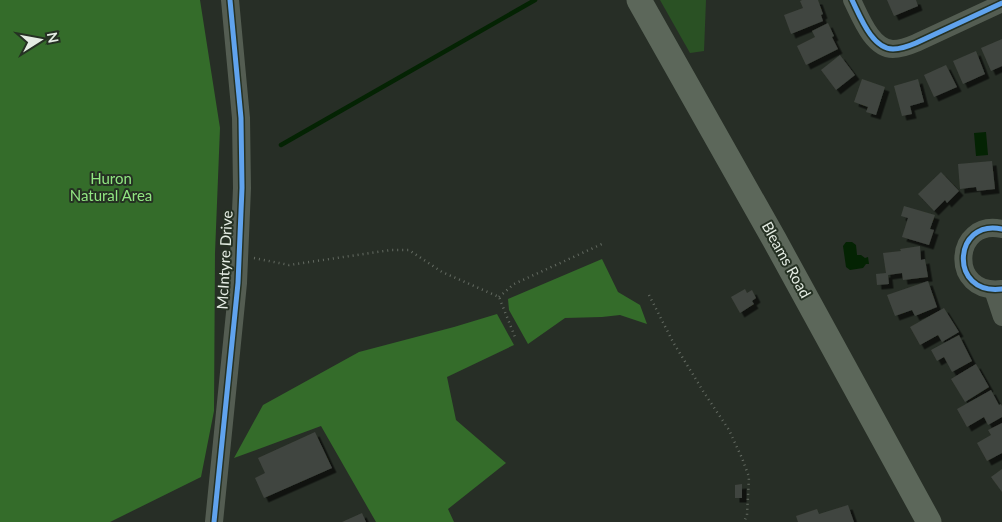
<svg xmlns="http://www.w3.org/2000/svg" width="1002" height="522" font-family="Lato,sans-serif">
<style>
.green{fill:#2a5124}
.forest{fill:#346c2a}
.water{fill:#042303}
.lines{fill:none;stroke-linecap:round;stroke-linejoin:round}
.stream{stroke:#042303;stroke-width:4.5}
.building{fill:#40453f;filter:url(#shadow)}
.path{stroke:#646b62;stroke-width:2.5;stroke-dasharray:1 4;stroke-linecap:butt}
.street{stroke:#545d52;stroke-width:18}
.secondary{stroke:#5c675a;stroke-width:25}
.cycleway-casing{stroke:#253123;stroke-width:8}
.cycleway{stroke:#60a3ed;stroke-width:5}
.labels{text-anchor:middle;stroke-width:4;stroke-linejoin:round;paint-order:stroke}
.park-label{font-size:15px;fill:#91e682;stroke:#253123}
.street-label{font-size:15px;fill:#e4ece3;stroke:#253123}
</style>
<defs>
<filter id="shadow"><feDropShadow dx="4.5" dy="4.5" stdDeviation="0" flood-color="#0009"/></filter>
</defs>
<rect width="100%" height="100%" fill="#272e26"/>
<!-- green -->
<path class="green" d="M660 0H706L704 51 690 53Z"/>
<!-- forest -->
<g class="forest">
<path d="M0 0H200L220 128 215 253 214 411 201 477 110 522H0Z"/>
<path d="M602 259 618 292 640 305 647 324 620 315 602 317 565 318 528 344 509 310 508 299Z"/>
<path d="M497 314 514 345 447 377 456 420 506 463 448 509 454 522H376L321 426 234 458 263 405 359 352 454 327Z"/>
</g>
<!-- water -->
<g class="water">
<path d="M986 132 988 155 976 156 974 133Z"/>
<path d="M846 242H852L856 245 857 255H861L865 258 868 257 869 264H866L863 268 850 270 846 267 843 246Z"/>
</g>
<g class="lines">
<!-- stream -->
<path class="stream" d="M281 145 535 0"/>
</g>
<!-- building -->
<g class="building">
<path d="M802 0H818L823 14 821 15 823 21 791 34 784 15 803 8 800 1Z"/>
<path d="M887 0H916L918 6 894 16Z"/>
<path d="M828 23 834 36 832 37 838 49 806 65 797 46 815 37 812 31Z"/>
<path d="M1002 39V66L991 71 981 48Z"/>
<path d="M976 51 985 74 963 84 953 61Z"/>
<path d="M840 55 855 75 836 90 821 70Z"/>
<path d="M946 65 957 87 934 97 924 75Z"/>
<path d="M862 79 885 87 876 115 866 112 868 107 854 102Z"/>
<path d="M918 79 924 102 910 106 912 114 902 116 894 86Z"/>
<path d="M992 161 995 189 977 191 976 187 960 189 958 164Z"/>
<path d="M941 172 959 191 947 203 945 200 934 211 918 194Z"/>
<path d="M904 206 935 215 930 229 934 230 929 245 902 237 908 218 901 216Z"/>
<path d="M920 246 921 260 925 259 928 277 903 280 902 273 888 275 889 284 877 285 876 274 886 273 883 253 901 251 900 249Z"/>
<path d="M928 281 937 307 915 316 912 310 895 316 887 295Z"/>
<path d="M745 289 747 293 752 290 756 298 752 301 754 304 740 313 731 297Z"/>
<path d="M944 308 959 332 942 342 938 335 920 345 910 327Z"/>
<path d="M959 335 972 361 952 372 944 357 937 361 931 350Z"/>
<path d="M976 364 989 387 965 402 951 379Z"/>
<path d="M991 390 999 405 1001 404 1002 406V417L988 425 984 417 967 427 957 409Z"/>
<path d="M1002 423V453L987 461 977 443 991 435 988 430Z"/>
<path d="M315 432 332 468 264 498 255 478 265 473 258 458Z"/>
<path d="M1002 469V492L991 477Z"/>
<path d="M742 484V498H735V485Z"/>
<path d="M848 505 854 522H798L796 516 817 509 819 514Z"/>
<path d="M362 513 366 522H342Z"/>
</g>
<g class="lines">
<!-- path -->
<g class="path">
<path d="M254 258 289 265 391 250H409L442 272 499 297 515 337"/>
<path d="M649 295 673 342 703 391 729 430 742 458 749 477 747 515 744 522"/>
<path d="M499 297 514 284 602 244"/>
</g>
<!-- street -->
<g class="street">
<path d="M852 0C860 16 872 49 893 49 901 49 909 46 916 43L1002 3"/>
<path d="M1002 229C953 218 948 296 1002 289"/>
<path d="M993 290 1002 317"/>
<path d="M214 522 238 283 242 188 241 118 230 0"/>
</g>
<!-- secondary -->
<path class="secondary" d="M639 0 774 239 929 522"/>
<!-- cycleway casing -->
<g class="cycleway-casing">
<g id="cycleway">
<path d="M852 0C860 16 872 49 893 49 901 49 909 46 916 43L1002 3"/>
<path d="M1002 229C953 218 948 296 1002 289"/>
<path d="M214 522 238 283 242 188 241 118 230 0"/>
</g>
</g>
<!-- cycleway -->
<use href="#cycleway" class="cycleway"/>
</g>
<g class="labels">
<!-- park labels -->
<g class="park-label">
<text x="111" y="184">Huron<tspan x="111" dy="17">Natural Area</tspan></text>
</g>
<!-- street labels -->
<g class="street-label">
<text transform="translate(225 260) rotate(-87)" y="5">McIntyre Drive</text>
<text transform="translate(786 260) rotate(61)" y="5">Bleams Road</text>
</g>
</g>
<!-- north arrow -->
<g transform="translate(40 40) rotate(79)" stroke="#253123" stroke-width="4" paint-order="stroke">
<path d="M0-4L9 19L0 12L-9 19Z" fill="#e4ece3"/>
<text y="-8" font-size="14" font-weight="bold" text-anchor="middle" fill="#e4ece3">N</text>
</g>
</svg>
